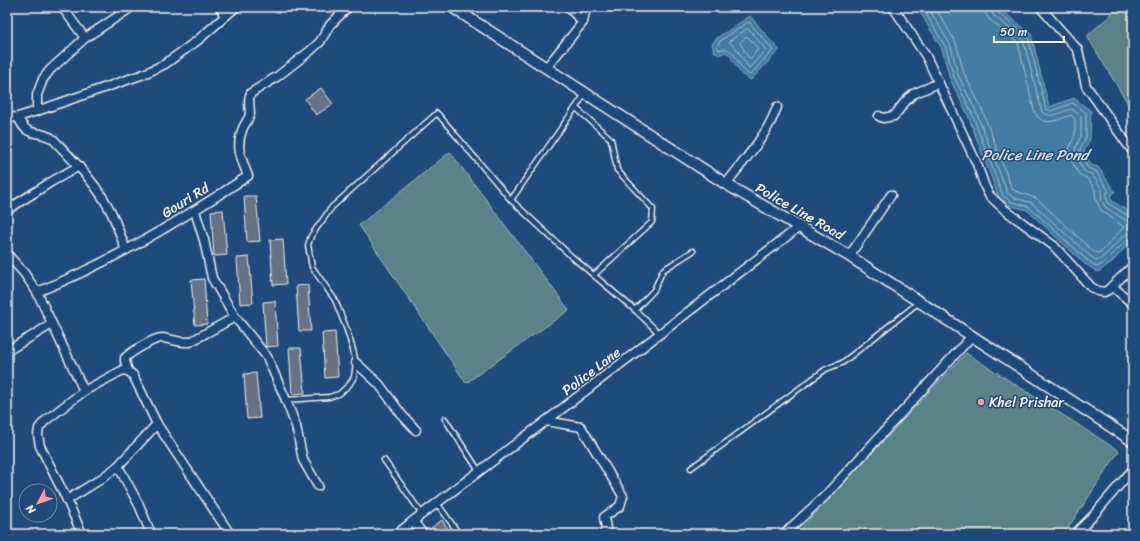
<svg xmlns="http://www.w3.org/2000/svg" width="1140" height="541" font-family="Sriracha,sans-serif">
<style>
.green{fill:#588188;stroke:#a6b9b8}
.water{fill:#437ba0;stroke:#8aaabd}
.lines{fill:none;stroke-linecap:round;stroke-linejoin:round}
.shore{stroke:#adc2cb;stroke-width:1}
.building{fill:#657184;stroke:#f4f1e8}
.service-casing{stroke:#f4f1e8;stroke-width:7}
.minor-casing{stroke:#f4f1e8;stroke-width:11}
.tertiary-casing{stroke:#f4f1e8;stroke-width:13}
.service{stroke:#1f4a7a;stroke-width:4}
.minor{stroke:#1f4a7a;stroke-width:8}
.tertiary{stroke:#1f4a7a;stroke-width:10}
.poi-dot{fill:#ff9aa2;stroke:#1f4a7a;stroke-width:1.5}
.labels{text-anchor:middle;stroke-width:3;stroke-linejoin:round;paint-order:stroke}
.street-label{font-size:14px;fill:#f4f1e8;stroke:#1f4a7a}
.poi-label{font-size:14px;fill:#f4f1e8;stroke:#1f4a7a;text-anchor:start}
.water-label{font-size:15px;font-style:italic;fill:#d9dfdd;stroke:#1f4a7a}
</style>
<rect width="100%" height="100%" fill="#1f4a7a"/>
<filter id="ink" filterUnits="userSpaceOnUse"><feTurbulence type="fractalNoise" baseFrequency=".025" numOctaves="2"/><feDisplacementMap in="SourceGraphic" scale="8" xChannelSelector="R" yChannelSelector="G"/><feConvolveMatrix kernelMatrix="1 2 1 2 8 2 1 2 1" color-interpolation-filters="sRGB"/></filter>
<g filter="url(#ink)">
<!-- green -->
<g class="green">
<path d="M1116 7H1133V112L1087 36 1117 9Z"/>
<path d="M450 152 569 310 466 383 359 225Z"/>
<path d="M966 353 1119 451 1064 534H796Z"/>
</g>
<!-- water -->
<g class="water">
<path d="M917 7H998L1031 34 1049 107 1074 98 1091 111 1090 139 1084 151 1091 165 1098 167 1115 192 1110 196 1112 201 1133 214V239L1112 262 1098 272 1085 264 1027 210 1008 205 999 198 967 113 950 79 942 49Z"/>
<path d="M750 16 779 50 751 80 741 74 729 54 725 52 719 55 714 51 712 44 717 38Z"/>
</g>
<g class="lines">
<!-- shore -->
<g class="shore">
<path d="M922 7 946 48 954 77 971 111 1003 196 1010 201 1029 207 1087 260 1097 267C1110 261 1125 238 1133 237"/>
<path d="M928 7 951 46 958 75 975 109 1007 192 1012 197 1032 203 1090 256 1097 261C1110 255 1120 233 1133 232"/>
<path d="M935 7 956 43 964 73 981 107 1012 189 1015 191 1036 198 1094 252 1098 253 1103 250 1124 227 1101 210 1096 200 1095 190 1089 180 1079 174 1070 158 1069 149 1075 135V119L1071 115C1057 120 1041 129 1034 110L1018 43 989 19 985 13 984 7"/>
<path d="M990 7 993 15 1023 39 1042 112C1051 120 1062 111 1072 109L1081 116V136L1075 149 1076 156 1084 171 1093 175 1102 190 1101 198 1105 207 1127 221 1133 222"/>
<path d="M996 7 997 12 1028 37 1046 109 1051 111 1073 103 1086 113V137L1080 149V153L1088 168 1096 171 1108 190 1106 196 1109 204 1130 217H1133"/>
<path d="M749 22 773 50 750 75C736 68 737 44 719 50L717 46 720 41Z"/>
<path d="M747 29 750 30 766 50 749 68 736 48 729 42Z"/>
<path d="M746 37H748L758 49 751 58 748 57 740 43Z"/>
</g>
</g>
<!-- building -->
<g class="building">
<path d="M321 88 333 104 316 115 305 99Z"/>
<path d="M244 196H256L260 241 247 242Z"/>
<path d="M223 210 227 255 214 256 211 211Z"/>
<path d="M283 239 286 284 273 285 270 240Z"/>
<path d="M249 257 253 303 240 304 237 258Z"/>
<path d="M204 279 207 324 195 325 191 280Z"/>
<path d="M308 285 311 331H299L296 286Z"/>
<path d="M275 301 278 346 266 347 263 302Z"/>
<path d="M335 332 338 377 325 378 322 333Z"/>
<path d="M289 348H301L305 393 292 394Z"/>
<path d="M256 373 260 418 247 419 244 374Z"/>
<path d="M442 520 451 534H428L427 531Z"/>
</g>
<g class="lines">
<!-- service casing -->
<g class="service-casing">
<g id="service">
<path d="M576 108 611 139 617 170 653 209 652 222 594 275"/>
<path d="M511 200 585 94"/>
<path d="M635 310 654 290 663 270 693 251"/>
<path d="M286 400 329 397 339 394 349 385 354 377 356 363 353 350 347 330 335 300 312 267 308 245 311 236 332 207 437 113 511 200 571 256 635 310 660 334"/>
<path d="M445 419 479 471"/>
<path d="M384 460 422 514"/>
<path d="M691 468 826 369 842 363 918 303"/>
<path d="M437 503 459 534"/>
</g>
</g>
<!-- minor casing -->
<g class="minor-casing">
<g id="minor">
<path d="M62 7 85 38"/>
<path d="M220 7 225 16"/>
<path d="M568 7 583 22"/>
<path d="M893 7 926 56 977 164 985 187 989 195 1005 210 1054 246 1091 287 1098 291 1104 292 1108 290 1133 266"/>
<path d="M1040 7 1078 50 1086 86 1133 152"/>
<path d="M546 68 583 22 585 12 588 7"/>
<path d="M37 111V95L43 79 50 70 85 38 132 7"/>
<path d="M879 116 883 118 894 116 905 102 913 94 939 83"/>
<path d="M18 117C28 140 36 128 53 139 74 161 97 184 111 212 117 224 121 238 126 250"/>
<path d="M7 118 18 117 37 111 144 74 165 64 198 40 236 7"/>
<path d="M726 184C744 160 767 136 777 107"/>
<path d="M7 210 51 182 79 166"/>
<path d="M195 211 204 240 212 278 235 317 267 357 286 400 296 426 303 460 318 486"/>
<path d="M7 254 24 273 37 292"/>
<path d="M849 256 891 195"/>
<path d="M1112 286 1133 304"/>
<path d="M7 351 52 324"/>
<path d="M356 363 379 384 402 415 416 430"/>
<path d="M128 371 125 361V358C131 352 154 338 162 338 172 339 180 343 190 342L235 317"/>
<path d="M84 391 37 292C112 262 181 220 248 176 241 157 235 148 243 128 245 123 249 119 250 114 250 106 247 100 251 93L278 76 310 51 320 42 330 25 348 7"/>
<path d="M546 421 581 427 623 496 620 506 604 517 606 529 604 534"/>
<path d="M118 466 139 505 151 534"/>
<path d="M67 500 101 479 118 466 157 424"/>
<path d="M413 521 423 534"/>
<path d="M82 534 67 500 40 446 38 435 39 428 45 421 84 391 123 370 128 371 133 375 157 424 230 534"/>
<path d="M397 534 413 521 546 421 799 227"/>
<path d="M784 534 825 496 972 336"/>
<path d="M1075 534 1092 517 1133 469"/>
</g>
</g>
<!-- tertiary casing -->
<g class="tertiary-casing">
<path id="tertiary" d="M452 7 726 184 849 256 1133 441"/>
</g>
<!-- service -->
<use href="#service" class="service"/>
<!-- minor -->
<use href="#minor" class="minor"/>
<!-- tertiary -->
<use href="#tertiary" class="tertiary"/>
</g>
</g>
<!-- markers -->
<circle class="poi-dot" cx="981" cy="402" r="4"/>
<g class="labels">
<!-- street labels -->
<g class="street-label">
<text transform="translate(185 200) rotate(-32)" y="5">Gouri Rd</text>
<text transform="translate(800 211) rotate(30)" y="5">Police Line Road</text>
<text transform="translate(591 371) rotate(-37)" y="5">Police Lane</text>
</g>
<!-- poi labels -->
<g class="poi-label">
<text x="989" y="407">Khel Prishar</text>
</g>
<!-- water labels -->
<g class="water-label">
<text x="1035" y="160">Police Line Pond</text>
</g>
</g>
<!-- margin -->
<rect width="1140" height="541" fill="none" stroke="#1f4a7a" stroke-width="24"/>
<rect x="12" y="12" width="1116" height="517" fill="none" stroke="#f4f1e8" stroke-width="1.5" filter="url(#ink)"/>
<!-- north arrow -->
<g transform="translate(38 503) rotate(229)"><circle r="19" fill="#1f4a7a" stroke="#748da6"/>
<path d="M0-3L7 15L0 10L-7 15Z" fill="#ff9aa2"/>
<text y="-6" font-size="11" font-weight="bold" text-anchor="middle" fill="#f4f1e8">N</text>
</g>
<!-- scale -->
<path d="M994 36v6h70v-6" fill="none" stroke="#f4f1e8" stroke-width="2"/>
<text x="1000" y="36" font-size="12" fill="#f4f1e8" stroke="#1f4a7a" stroke-width="3" paint-order="stroke">50 m</text>
</svg>
